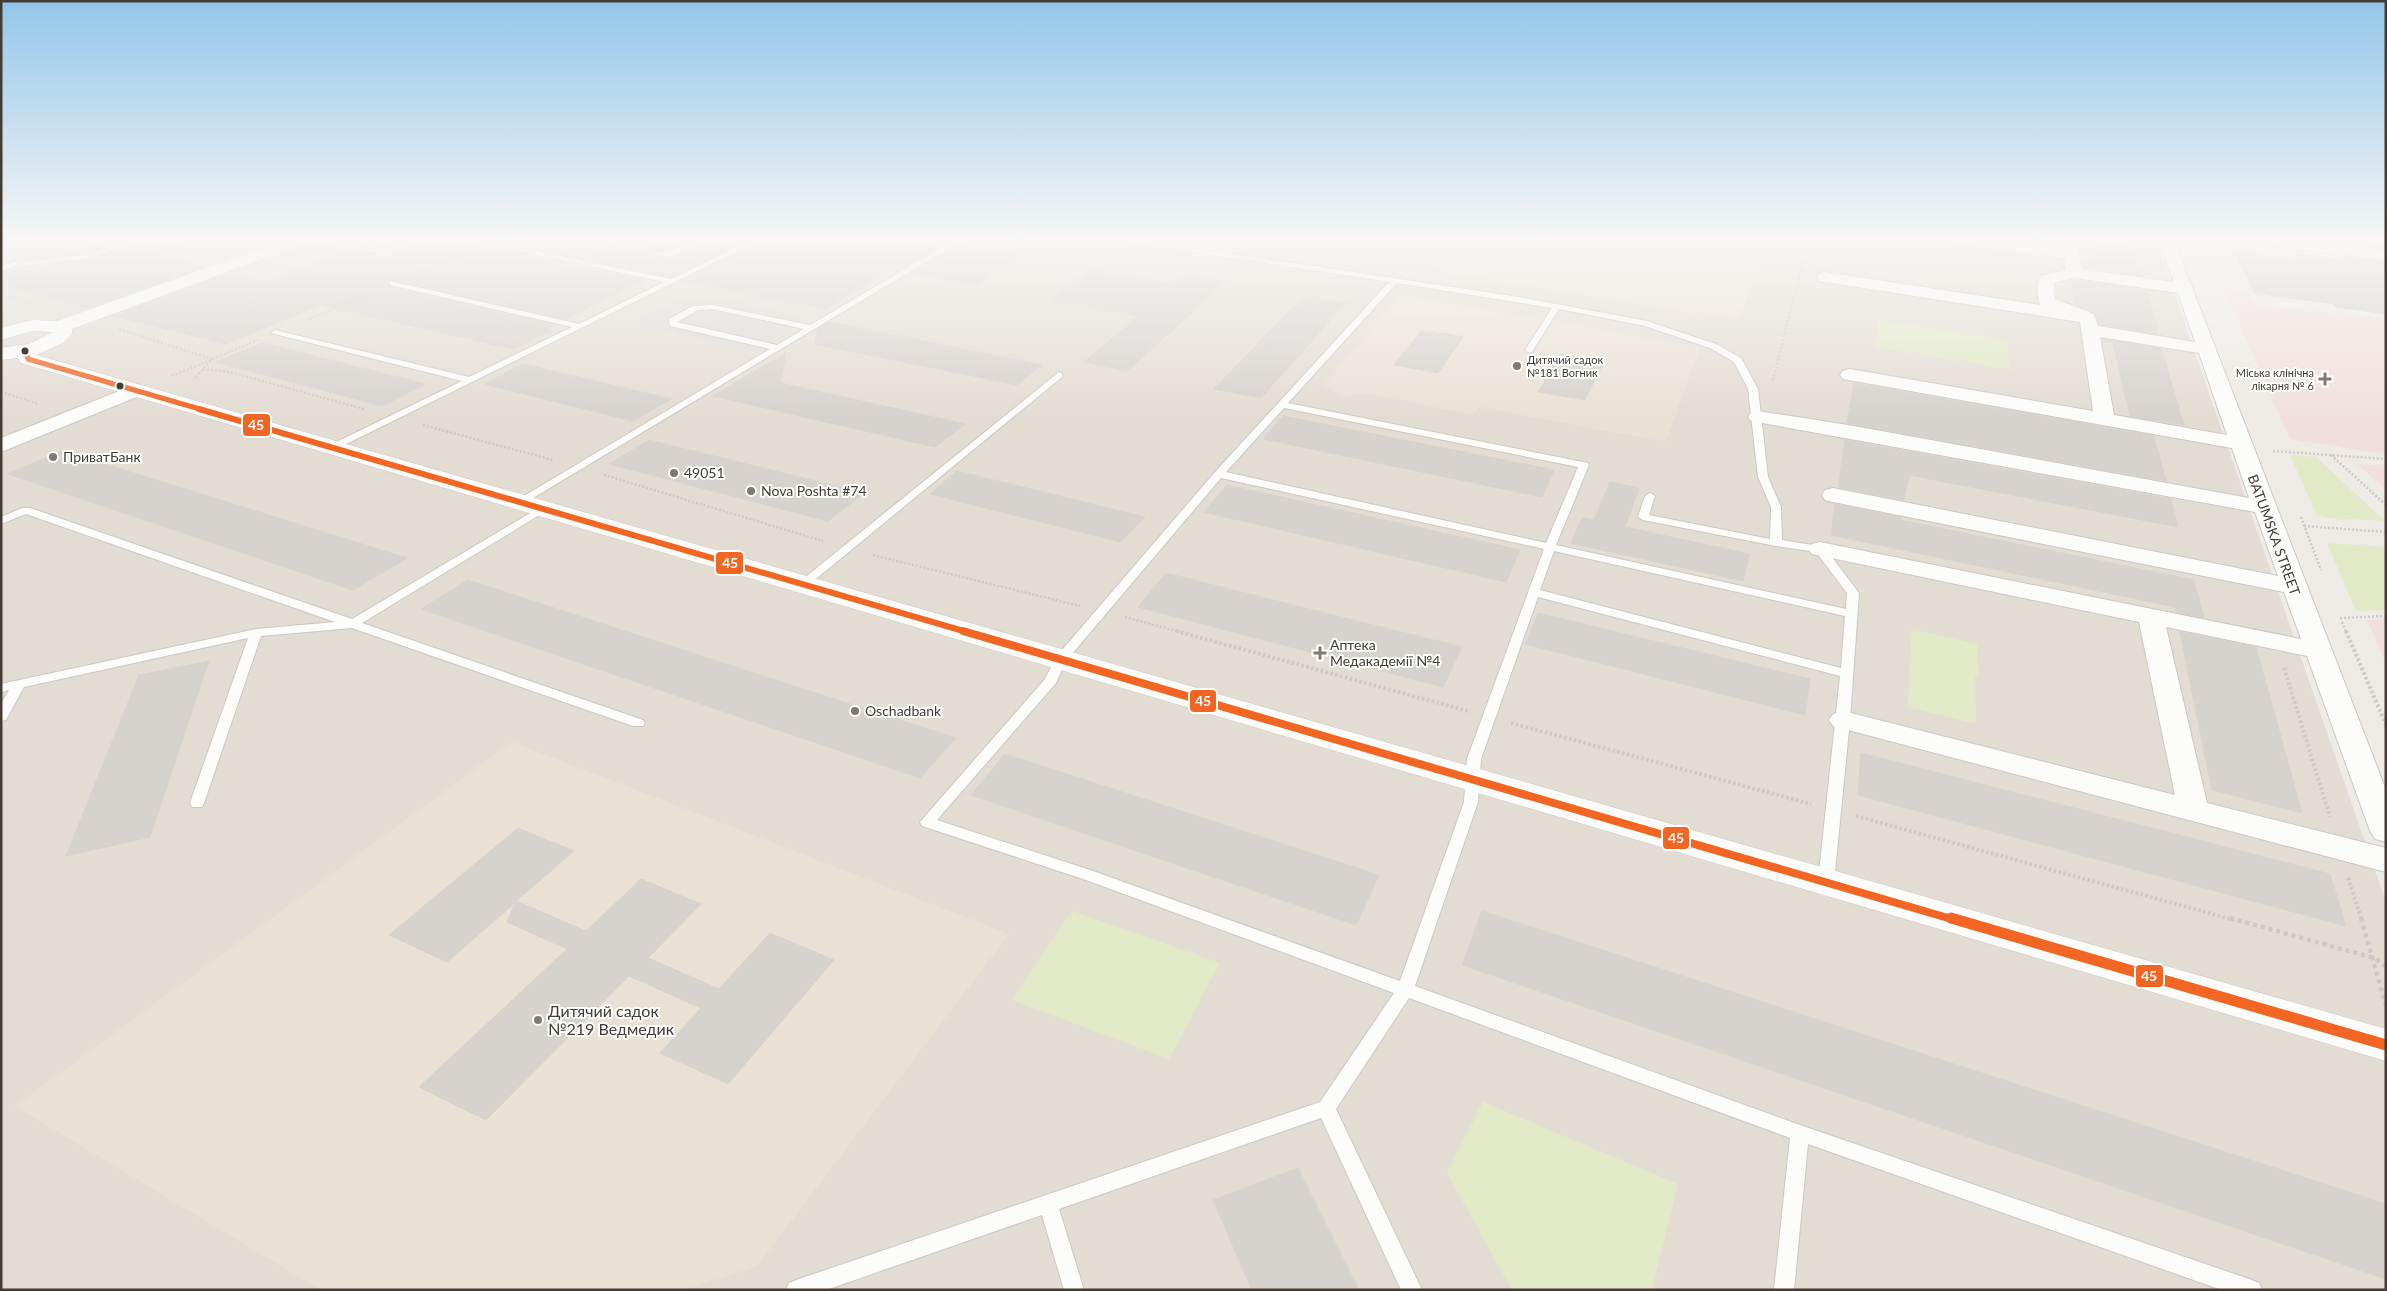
<svg xmlns="http://www.w3.org/2000/svg" width="2387" height="1291" font-family="Lato,sans-serif">
<style>
.residential{fill:#e3dcd3}
.education{fill:#eae1d5}
.medical{fill:#f1dfde}
.green{fill:#e1e9c6}
.parking{fill:#dddad6}
.building{fill:#d6d2ce;stroke:#d7d2cc}
.lines{fill:none;stroke-linecap:round;stroke-linejoin:round}
.service-casing{stroke:#cbc7c3;stroke-width:2}
.minor-casing{stroke:#cbc7c3;stroke-width:2}
.tertiary-casing{stroke:#cbc7c3;stroke-width:1}
.path-far3{stroke:#cdc9c6;stroke-width:2;stroke-dasharray:2 2;stroke-linecap:butt}
.path-far2{stroke:#cdc9c6;stroke-width:2.5;stroke-dasharray:2 2;stroke-linecap:butt}
.path-far1{stroke:#cdc9c6;stroke-width:4;stroke-dasharray:2.5 2.5;stroke-linecap:butt}
.path{stroke:#cdc9c6;stroke-width:4.5;stroke-dasharray:4 4;stroke-linecap:butt}
.service{fill:#fcfcfb;fill-rule:evenodd}
.minor{fill:#fcfcfb;fill-rule:evenodd}
.tertiary{fill:#fcfcfb;fill-rule:evenodd}
.bus-1-far3-casing{stroke:#fff;stroke-width:8}
.bus-1-far2-casing{stroke:#fff;stroke-width:9}
.bus-1-far1-casing{stroke:#fff;stroke-width:12}
.bus-1-casing{stroke:#fff;stroke-width:14}
.bus-1-far3{stroke:#f26522;stroke-width:5}
.bus-1-far2{stroke:#f26522;stroke-width:6}
.bus-1-far1{stroke:#f26522;stroke-width:8}
.bus-1{stroke:#f26522;stroke-width:11}
.bus-dot{fill:#443b33;stroke:#fff;stroke-width:2}
.poi-dot{fill:#807972;stroke:#fff;stroke-width:2}
.labels{text-anchor:middle;stroke-width:4;stroke-linejoin:round;paint-order:stroke}
.far-poi-label{font-size:11px;fill:#443b33;stroke:#fff;text-anchor:start}
.poi-label{font-size:14px;fill:#443b33;stroke:#fff;text-anchor:start}
.street-label{font-size:14px;fill:#443b33;stroke:#fff}
.near-poi-label{font-size:16px;fill:#443b33;stroke:#fff;text-anchor:start}
.line-badge{stroke:#fff;stroke-width:2}
.badge-label{font-size:14px;text-anchor:middle;font-weight:bold;fill:#fff}
</style>
<rect width="100%" height="100%" fill="#eeebe6"/>
<!-- residential -->
<g class="residential">
<path d="M1 238H2155L2386 902V1290H1Z"/>
<path d="M2264 238H2386V253L2285 240Z"/>
</g>
<!-- education -->
<g class="education">
<path d="M1132 238H1223L1209 249Z"/>
<path d="M1453 238H1769L1739 321 1428 269Z"/>
<path d="M1400 295 1700 347 1666 442 1479 407 1473 415 1370 394 1341 396 1324 385Z"/>
<path d="M512 742 1009 934 757 1266 684 1290H321L15 1106Z"/>
</g>
<!-- medical -->
<g class="medical">
<path d="M2224 289 2251 293 2256 304 2386 319V455L2290 439Z"/>
<path d="M2357 464 2386 466V490Z"/>
<path d="M2386 619V664L2367 620Z"/>
</g>
<!-- green -->
<g class="green">
<path d="M1878 320 2007 340 2010 369 1875 347Z"/>
<path d="M2290 455 2316 457 2385 521 2328 518 2317 515Z"/>
<path d="M2327 543 2386 547V610L2356 611Z"/>
<path d="M1911 629 1977 644 1979 676H1975L1976 724 1908 707Z"/>
<path d="M1072 911 1220 963 1169 1059 1012 1000Z"/>
<path d="M1483 1102 1678 1184 1652 1290H1512L1447 1173Z"/>
</g>
<!-- parking -->
<g class="parking">
<path d="M324 238H350L285 261 254 263Z"/>
<path d="M690 299H724L801 317 802 321 753 351 630 323 666 305Z"/>
</g>
<!-- building -->
<g class="building">
<path d="M117 238H140L84 253 60 256Z"/>
<path d="M157 238H201V242L160 256 204 267 88 308 1 284V274L24 267 86 261Z"/>
<path d="M387 238H414L388 248 363 246Z"/>
<path d="M429 238 646 280 566 319 389 280 390 287 555 325 545 330 550 331 513 349 320 305 226 344 114 316 229 273 265 282 350 250 385 257Z"/>
<path d="M631 238H697L668 251 622 242Z"/>
<path d="M712 238H752L671 277 583 259 611 247 670 259Z"/>
<path d="M766 238H905L944 244 898 271 891 270 825 309 681 281Z"/>
<path d="M2087 238H2127L2139 275 2084 267 2082 261 2093 262Z"/>
<path d="M2327 238H2386V248L2330 242Z"/>
<path d="M956 246 1019 257 977 285 911 273Z"/>
<path d="M2235 252 2298 260 2294 254 2344 260 2341 256 2386 262V314L2336 307 2334 304 2254 293Z"/>
<path d="M1091 270 1175 285 1187 275 1226 282 1127 371 1084 362 1139 316 1052 300Z"/>
<path d="M2075 280 2143 290 2147 292 2158 329H2155L2156 334 2099 324 2095 312 2076 305 2071 281Z"/>
<path d="M1304 296 1346 303 1261 398 1214 389Z"/>
<path d="M829 322 1042 365 1017 385 815 344 818 329Z"/>
<path d="M1422 330 1463 337 1438 373 1394 365Z"/>
<path d="M2102 339 2161 349 2184 425 2130 416 2113 343 2103 341Z"/>
<path d="M262 343 426 384 382 406 216 362Z"/>
<path d="M786 353 780 383 965 424 935 447 713 396Z"/>
<path d="M1560 354 1604 362 1585 400 1538 392Z"/>
<path d="M523 364 671 399 633 421 484 384Z"/>
<path d="M1854 383 2154 436 2166 481 1847 423Z"/>
<path d="M1283 416 1554 470 1542 497 1263 439Z"/>
<path d="M649 440 864 493 828 521 609 464Z"/>
<path d="M1845 440 2171 499 2178 527 1909 475 1904 500 1838 487Z"/>
<path d="M64 450 108 465 407 558 353 590 8 474Z"/>
<path d="M957 471 1145 517 1121 542 930 494Z"/>
<path d="M1610 482 1639 488 1625 527 1749 554 1743 581 1571 543 1582 518 1594 520Z"/>
<path d="M1227 485 1520 550 1506 582 1204 512Z"/>
<path d="M1835 504 1901 517 1900 520 2194 580 2204 618 2176 612 2175 607 1831 535Z"/>
<path d="M1166 573 1341 617 1462 647 1443 687 1138 607Z"/>
<path d="M468 580 769 678 956 738 920 778 421 609Z"/>
<path d="M1538 613 1810 679 1805 715 1525 644Z"/>
<path d="M2180 632 2256 647 2302 813 2212 790Z"/>
<path d="M209 661 150 837 66 856 139 675Z"/>
<path d="M1861 753 2330 874 2346 926 1858 795Z"/>
<path d="M1005 754 1379 875 1356 925 971 795Z"/>
<path d="M518 828 574 851 516 901 586 931 641 879 701 904 648 958 719 989 770 933 834 960 728 1084 660 1053 701 1008 629 976 486 1120 419 1087 567 949 507 922 515 903 447 962 389 935Z"/>
<path d="M1482 911 2386 1204V1279L1462 965Z"/>
<path d="M1298 1168 1359 1290H1252L1213 1200Z"/>
</g>
<g class="lines">
<!-- service casing -->
<g class="service-casing">
<g id="service">
<path d="M145 238H155L85 259 16 266 1 271V266L15 262 84 255Z"/>
<path d="M301 238C328 235 355 251 382 250 398 250 411 236 427 238L384 255Z"/>
<path d="M612 238H621L614 242 668 253 701 238H710L669 257 602 243Z"/>
<path d="M755 238H764L332 451 328 450V446L462 381 271 333 275 330 469 377 572 327 390 285V281L579 324 664 282 490 245H487V241L671 279Z"/>
<path d="M958 238H966L523 504H515L514 502 770 349 670 326 669 319 693 306 712 305 810 325ZM712 309 804 329 777 345 677 322 698 310Z"/>
<path d="M1111 238H1126L1519 297 1647 321 1716 344 1741 358 1758 389 1768 477 1781 507 1782 540 1824 547 1859 593 1850 720 1834 882 1831 886 1826 888 1821 886 1818 882 1840 676 1538 597 1481 759 1478 802 1415 986 1800 1125 2252 1280 2259 1283 2262 1290H2222L1808 1144 1794 1290H1774L1790 1138 1409 998 1336 1109 1422 1290H1401L1321 1118 1059 1209 1084 1290H1064L1042 1215 826 1290H786L789 1283 796 1280 1320 1102 1394 993 1083 879 922 826 920 822 1045 679 1056 657 1215 472 1389 282 1114 240ZM1397 283 1552 308 1525 350 1529 353 1532 352 1559 309 1645 326 1710 348 1734 362 1748 389 1758 477 1771 507 1770 539 1649 515 1655 496 1650 493 1645 496 1638 517 1643 520 1776 546 1816 552 1847 593 1846 609 1556 545 1589 465 1588 463 1288 403ZM1284 408 1578 467 1546 543 1226 472ZM1221 478 1544 549 1467 759 1464 802 1400 981 1093 871 937 820 1056 683 1066 661ZM1554 551 1845 616 1841 668 1540 590Z"/>
<path d="M1059 372 1062 373V377L806 587H798L796 585 798 583Z"/>
<path d="M542 506 547 509 546 511 362 623 643 720 645 723 643 726H633L352 628 261 636 204 803 202 807H192L190 803 248 638 24 687 6 720 1 721V704L9 690 1 692V684L256 629 335 622 26 514 1 524V517L22 508H30L352 619Z"/>
</g>
</g>
<!-- minor casing -->
<g class="minor-casing">
<g id="minor">
<path d="M1942 238H1982L2063 248 2062 238H2076L2082 269 2174 282 2158 238H2173L2386 790V842L2375 839 2370 831 2307 656 2166 627 2207 803 2386 848V872L1833 726 1829 720 1833 714 1843 711 2175 795 2139 622 1812 554 1808 549 1812 544 1820 542 2301 639 2284 592 1833 502 1825 500 1822 495 1825 490 1833 488 2278 576 2255 512 1751 421 1748 417 1751 413 1758 411 1848 425 2249 498 2232 448 1843 379 1840 375 1843 371 1850 369 2093 411 2080 322 1825 282 1819 281 1817 277 1819 273 1825 272 2041 305C2037 299 2036 283 2040 276L2066 270 2064 258 1950 243ZM2075 278 2178 293 2195 342 2098 326 2094 314 2055 299 2054 283ZM2100 337 2199 353 2227 435 2114 415Z"/>
<path d="M2237 238H2280L2386 250V260L2245 243Z"/>
<path d="M137 384 144 386 147 390 144 394 1 452V438Z"/>
</g>
</g>
<!-- tertiary casing -->
<g class="tertiary-casing">
<path id="tertiary" d="M291 238H313L311 241 72 329V334L63 343 36 355 2386 1029V1061L21 363 18 358 1 360V348L29 344 53 332 32 331 1 340V328L32 320 57 321Z"/>
</g>
<!-- path-far3 -->
<g class="path-far3">
<path d="M1438 269 1462 238"/>
<path d="M423 271 473 250"/>
<path d="M1 295 30 303"/>
<path d="M306 320 376 291"/>
<path d="M119 329 212 359 194 379"/>
<path d="M203 369 229 372 364 409"/>
<path d="M172 376 258 340"/>
<path d="M1773 380 1809 238"/>
<path d="M1 392 39 404"/>
</g>
<!-- path-far2 -->
<g class="path-far2">
<path d="M423 425 553 460"/>
<path d="M2273 451 2386 459"/>
<path d="M2331 455 2386 505"/>
<path d="M604 475 823 541"/>
<path d="M2301 517 2321 570"/>
<path d="M2304 526 2386 532"/>
<path d="M873 555 1080 606"/>
<path d="M1125 617 1180 632"/>
<path d="M2340 618 2386 616"/>
<path d="M2342 622 2346 632"/>
</g>
<!-- path-far1 -->
<g class="path-far1">
<path d="M1176 631 1468 711"/>
<path d="M2346 631 2386 725"/>
<path d="M2284 668 2330 817"/>
<path d="M1511 723 1811 804"/>
<path d="M1856 816 2234 920"/>
<path d="M2348 878 2362 920"/>
</g>
<!-- path -->
<g class="path">
<path d="M2230 918 2374 958 2386 966"/>
<path d="M2361 918 2386 1006"/>
</g>
<!-- service -->
<use href="#service" class="service"/>
<!-- minor -->
<use href="#minor" class="minor"/>
<!-- tertiary -->
<use href="#tertiary" class="tertiary"/>
<!-- bus-1-far3 casing -->
<g class="bus-1-far3-casing">
<path id="bus-1-far3" d="M25 351 28 359 203 410"/>
</g>
<!-- bus-1-far2 casing -->
<g class="bus-1-far2-casing">
<path id="bus-1-far2" d="M199 409 967 632"/>
</g>
<!-- bus-1-far1 casing -->
<g class="bus-1-far1-casing">
<path id="bus-1-far1" d="M963 631 1955 920"/>
</g>
<!-- bus-1 casing -->
<g class="bus-1-casing">
<path id="bus-1" d="M1951 918 2386 1045"/>
</g>
<!-- bus-1-far3 -->
<use href="#bus-1-far3" class="bus-1-far3"/>
<!-- bus-1-far2 -->
<use href="#bus-1-far2" class="bus-1-far2"/>
<!-- bus-1-far1 -->
<use href="#bus-1-far1" class="bus-1-far1"/>
<!-- bus-1 -->
<use href="#bus-1" class="bus-1"/>
</g>
<!-- sky -->
<linearGradient id="sky" x2="0" y2="1"><stop stop-color="#93c6ea"/><stop offset="0.57" stop-color="#f7f6f4"/><stop offset="1" stop-color="#f7f6f4" stop-opacity="0"/></linearGradient>
<rect width="2387" height="418" fill="url(#sky)"/>
<!-- markers -->
<g class="bus-dot">
<circle cx="25" cy="351" r="4.5"/>
<circle cx="120" cy="386" r="4.5"/>
</g>
<g class="poi-dot">
<circle cx="1517" cy="366" r="5"/>
<path d="M2322.5 371.5h5v5h5v5h-5v5h-5v-5h-5v-5h5z"/>
<circle cx="53" cy="457" r="5"/>
<circle cx="674" cy="473" r="5"/>
<circle cx="751" cy="491" r="5"/>
<path d="M1317.5 645.5h5v5h5v5h-5v5h-5v-5h-5v-5h5z"/>
<circle cx="855" cy="711" r="5"/>
<circle cx="538" cy="1020" r="5"/>
</g>
<g class="labels">
<!-- far-poi labels -->
<g class="far-poi-label">
<text x="1527" y="364">Дитячий садок<tspan x="1527" dy="13">№181 Вогник</tspan></text>
<text x="2314" y="377" text-anchor="end">Міська клінічна<tspan x="2314" dy="13">лікарня № 6</tspan></text>
</g>
<!-- poi labels -->
<g class="poi-label">
<text x="63" y="462">ПриватБанк</text>
<text x="684" y="478">49051</text>
<text x="761" y="496">Nova Poshta #74</text>
<text x="1330" y="650">Аптека<tspan x="1330" dy="16">Медакадемії №4</tspan></text>
<text x="865" y="716">Oschadbank</text>
</g>
<!-- street labels -->
<g class="street-label">
<text transform="translate(2274 535) rotate(70)" y="5">BATUMSKA STREET</text>
</g>
<!-- near-poi labels -->
<g class="near-poi-label">
<text x="548" y="1017">Дитячий садок<tspan x="548" dy="18">№219 Ведмедик</tspan></text>
</g>
</g>
<g class="line-badge">
<rect x="242" y="413" width="29" height="24" rx="5" fill="#f26522"/>
<rect x="715" y="551" width="29" height="24" rx="5" fill="#f26522"/>
<rect x="1189" y="689" width="28" height="24" rx="5" fill="#f26522"/>
<rect x="1662" y="826" width="28" height="24" rx="5" fill="#f26522"/>
<rect x="2135" y="964" width="29" height="24" rx="5" fill="#f26522"/>
</g>
<g class="badge-label">
<text x="256" y="430">45</text>
<text x="730" y="568">45</text>
<text x="1203" y="706">45</text>
<text x="1676" y="843">45</text>
<text x="2149" y="981">45</text>
</g>
<!-- border -->
<rect width="2387" height="1291" fill="none" stroke="#443b33" stroke-width="5"/>
</svg>
